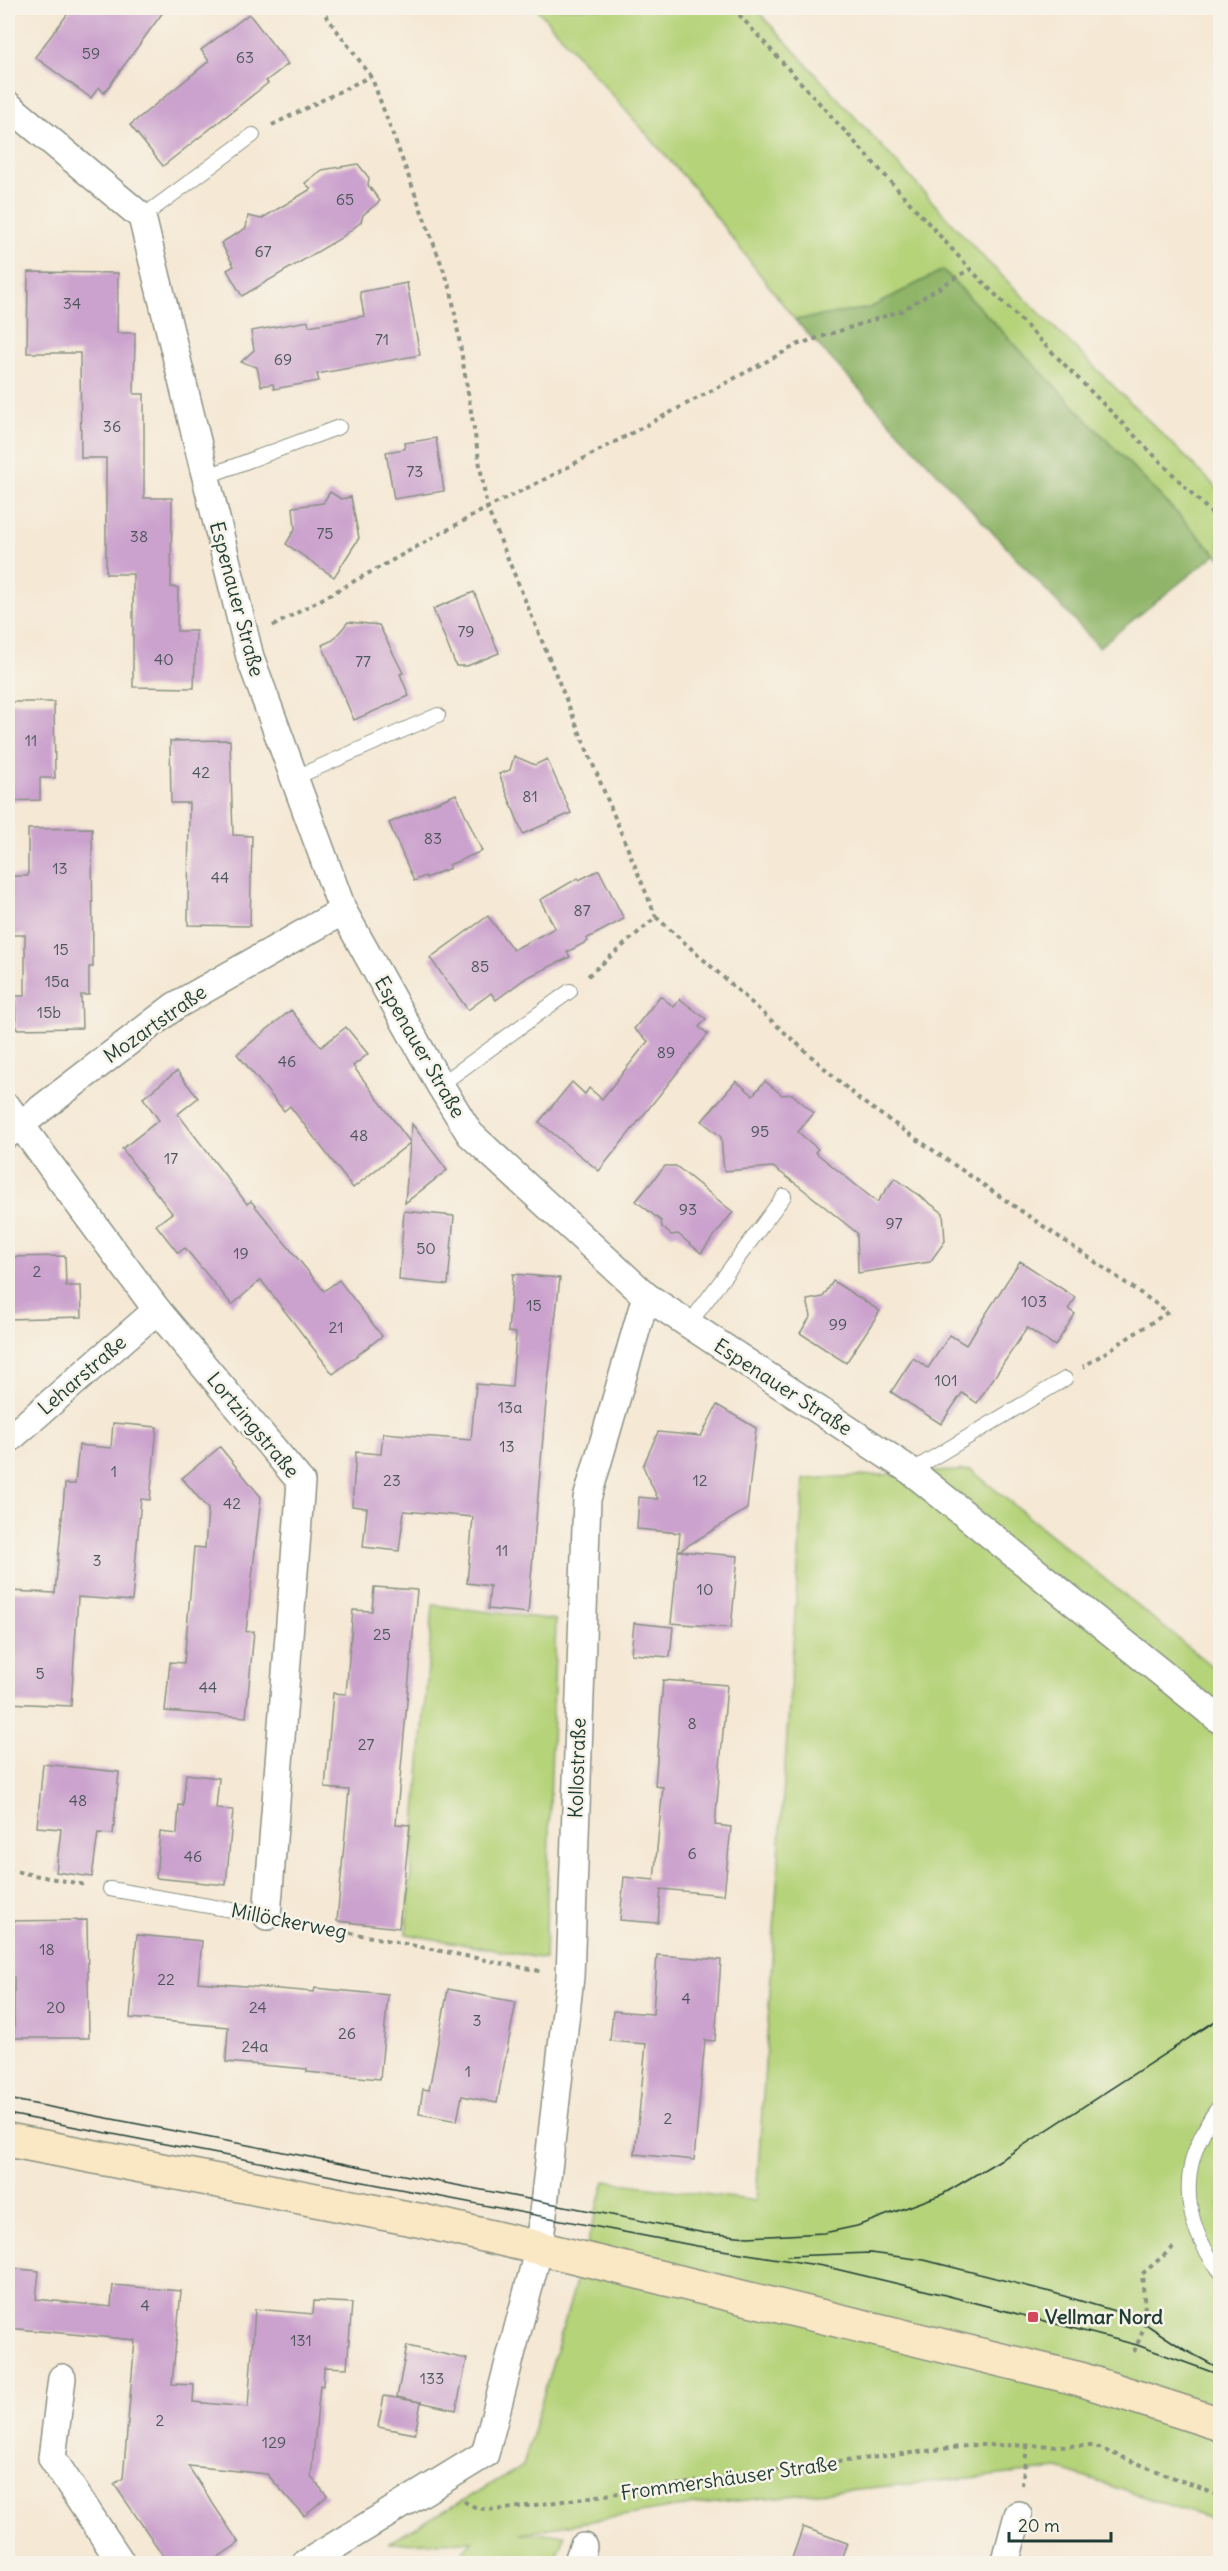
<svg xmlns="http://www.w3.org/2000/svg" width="1228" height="2571" font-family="Delius,sans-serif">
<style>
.green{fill:#b5d379;stroke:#6a8856;stroke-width:1.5}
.forest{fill:#90b569;stroke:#58794e;stroke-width:1.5}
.building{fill:#cba2cd}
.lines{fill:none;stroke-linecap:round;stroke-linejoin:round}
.lane-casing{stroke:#8a9284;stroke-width:16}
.street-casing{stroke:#8a9284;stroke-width:30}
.secondary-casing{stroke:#8a9284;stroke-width:36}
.path{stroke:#8a9284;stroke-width:4;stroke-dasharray:4.5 4.5;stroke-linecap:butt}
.lane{stroke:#fff;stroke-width:14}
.street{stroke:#fff;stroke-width:27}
.secondary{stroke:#fae7c3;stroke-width:33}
.tram{stroke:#1f3d34;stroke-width:1.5}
.poi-dot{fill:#d1495b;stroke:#f7f3e8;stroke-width:2}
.labels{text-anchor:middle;stroke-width:5;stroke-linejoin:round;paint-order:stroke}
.number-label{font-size:16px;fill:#4a565a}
.street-label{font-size:20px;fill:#1f3d34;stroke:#f7f3e8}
.poi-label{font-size:20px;font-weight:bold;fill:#1f3d34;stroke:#f7f3e8;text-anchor:start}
</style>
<rect width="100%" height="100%" fill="#f7f3e8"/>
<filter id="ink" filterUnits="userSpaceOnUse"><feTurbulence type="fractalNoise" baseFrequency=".0167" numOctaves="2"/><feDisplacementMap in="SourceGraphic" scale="12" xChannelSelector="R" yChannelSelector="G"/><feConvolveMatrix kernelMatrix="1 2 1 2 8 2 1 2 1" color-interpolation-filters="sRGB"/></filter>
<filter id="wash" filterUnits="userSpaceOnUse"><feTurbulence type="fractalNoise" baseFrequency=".008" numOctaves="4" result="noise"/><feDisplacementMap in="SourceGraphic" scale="24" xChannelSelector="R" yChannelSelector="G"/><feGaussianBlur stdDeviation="1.35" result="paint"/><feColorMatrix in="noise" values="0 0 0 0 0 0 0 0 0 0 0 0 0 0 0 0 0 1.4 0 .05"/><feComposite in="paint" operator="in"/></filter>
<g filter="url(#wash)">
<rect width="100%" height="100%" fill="#f5e8d4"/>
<!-- green -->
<g class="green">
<path d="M536 8H755L984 258 1220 491V558L943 270 870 308 795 320 693 187Z"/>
<path d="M971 1470 1220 1673V2522L1059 2469 676 2507 520 2533 565 2534 553 2563H452L472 2541 388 2543 523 2466 605 2181 756 2201 804 1479Z"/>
<path d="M433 1605 556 1620 545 1959 406 1934Z"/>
</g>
<!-- forest -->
<path class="forest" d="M943 270 1216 554 1099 647 795 320 870 308Z"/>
<g id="blocks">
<!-- building -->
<g class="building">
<path d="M72 8H166L104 93 99 87 91 98 35 57Z"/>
<path d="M249 14 288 64 266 81 268 83 163 166 130 125 209 61 201 50Z"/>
<path d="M358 164 369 178 368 185 380 201 363 215 361 222 341 238 242 296 227 270 234 266 221 243 246 228 248 216 261 219 311 189 305 183 322 170Z"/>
<path d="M28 272 118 273 117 333H135L134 394H144V498H172L171 587 178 588 177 631H196L194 688 133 687V574H106V458H81L80 353H27Z"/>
<path d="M407 283 420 355 317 374 319 381 274 389 273 384 261 386 257 367 241 362 254 350 251 331 308 321 309 326 364 316 360 292Z"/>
<path d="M436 438 444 491 394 499 386 452 405 449 404 443Z"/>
<path d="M330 492 341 499 351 497 359 538 334 577 286 544 295 529 293 507 323 503Z"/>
<path d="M474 592 499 653 467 666H456L433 609Z"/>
<path d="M348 622 379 625 403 673 400 674 409 696 354 720 322 645 333 640Z"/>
<path d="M8 702H54L55 778H40V800L8 801Z"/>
<path d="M230 740 233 835 252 836 250 926 188 925 189 803H171L170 741Z"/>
<path d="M514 756 535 765 547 759 571 813 523 834 499 774 510 770Z"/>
<path d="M456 794 482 851 449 865 450 868 426 878 425 876 414 881 389 823Z"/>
<path d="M92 828 93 967H89V995H81L82 1028 16 1029 15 996H25V935H8V876H28V829Z"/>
<path d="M599 870 624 919 586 939 588 941 567 952 570 957 526 978 496 1000 491 993 468 1010 430 958 488 916 513 950 555 928 540 900 578 878 579 880Z"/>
<path d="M660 996 674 1007 680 999 706 1019 699 1027 708 1034 599 1171 539 1122 572 1082 585 1094 589 1088 602 1099 648 1041 634 1029Z"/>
<path d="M291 1010 321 1047 346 1027 368 1054 353 1066 410 1142 412 1124 447 1170 405 1203 410 1143 353 1188 290 1106 284 1111 237 1054Z"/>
<path d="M177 1071 198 1098 178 1114 247 1204 251 1201 324 1291 339 1280 382 1336 333 1374 261 1280 232 1305 185 1248 178 1253 156 1225 172 1213 122 1149 159 1120 143 1098Z"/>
<path d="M736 1081 753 1095 765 1081 782 1095 792 1094 814 1113 798 1132 818 1149 815 1152 877 1202 895 1178 943 1213 945 1241 930 1262 858 1273 857 1233 799 1186 773 1167 724 1171 721 1137 702 1121Z"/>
<path d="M665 1166H676L733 1212 701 1253 678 1234 671 1235 662 1227 661 1221 636 1201Z"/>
<path d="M404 1211 454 1216 448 1285 399 1280Z"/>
<path d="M65 1256 66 1286H81L82 1317 8 1319V1257Z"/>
<path d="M1020 1261 1076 1298 1068 1309 1075 1314 1055 1346 1027 1328 977 1403 962 1393 941 1424 891 1392 913 1358 928 1368 950 1335 966 1345Z"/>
<path d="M513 1274 560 1278 547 1390 528 1613 488 1609 490 1586 467 1583 473 1517 404 1511 399 1551 363 1547 367 1508 352 1506 356 1452 381 1454 383 1433 471 1440 476 1384 512 1387 516 1333 508 1332Z"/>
<path d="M833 1281 880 1311 846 1363 800 1333 811 1316 807 1300 823 1297Z"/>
<path d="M717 1405 756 1428 747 1509 679 1551 738 1556 731 1628 671 1623 680 1533 637 1529 639 1497 658 1499 643 1466 658 1432 701 1436Z"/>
<path d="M113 1423 157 1427 150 1500 141 1499 132 1601 78 1597 71 1706 8 1703V1591L55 1593 65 1484H75L79 1445 111 1448Z"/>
<path d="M220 1447 261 1497 246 1632 254 1631 246 1717 165 1711 170 1662 184 1663 194 1547 205 1548 208 1509 182 1478Z"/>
<path d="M374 1587 417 1590 396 1824 410 1825 399 1928 337 1921 349 1790 325 1788 333 1693 346 1694 353 1610 372 1611Z"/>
<path d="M634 1623 673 1627 670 1657 631 1654Z"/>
<path d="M663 1680 727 1685 715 1825 731 1827 724 1895 661 1889 658 1923 620 1920 624 1877 654 1880 663 1787 655 1786Z"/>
<path d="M43 1764 119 1772 113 1834 98 1833 92 1877 56 1872 61 1829 37 1827Z"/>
<path d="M186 1774 219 1778 216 1809 233 1810 226 1885 156 1878 160 1832 177 1834 179 1805 183 1806Z"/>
<path d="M87 1920 89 2038H14V1977H8V1921Z"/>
<path d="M137 1935 202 1941 198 1982 314 1992 315 1988 388 1995 380 2079 307 2072V2069L226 2062 228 2027 130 2018Z"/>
<path d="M657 1955 721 1960 715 2041 705 2040 694 2160 635 2154 646 2044 610 2041 613 2011 653 2014Z"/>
<path d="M448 1989 516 2002 497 2103 462 2096 457 2121 419 2114 423 2089 429 2090Z"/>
<path d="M8 2268 39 2271 36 2299 111 2307 113 2285 181 2291 172 2384 194 2385 193 2402 248 2407 255 2309 313 2314 314 2301 352 2303 347 2368 324 2367 323 2386 320 2385 311 2477 327 2496 304 2516 267 2474 188 2466 239 2543 208 2564H169L114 2484 123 2478 135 2340 8 2328Z"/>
<path d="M407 2346 467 2359 456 2410 397 2397Z"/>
<path d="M384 2396 421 2402 415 2434 378 2427Z"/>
<path d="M803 2527 847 2543 839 2564H790Z"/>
</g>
</g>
</g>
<g filter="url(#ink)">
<use href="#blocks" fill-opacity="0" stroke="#8a9284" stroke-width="1.5"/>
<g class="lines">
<!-- lane casing -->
<g class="lane-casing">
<g id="lane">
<path d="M142 217 253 135"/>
<path d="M205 477 339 427"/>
<path d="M294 778 438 715"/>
<path d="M440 1085 570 991"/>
<path d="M689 1324 784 1196"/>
<path d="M911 1471 1065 1379"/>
<path d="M110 1889 267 1916"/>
<path d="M1220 2106C1211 2115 1207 2125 1201 2137 1178 2184 1189 2232 1220 2271"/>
</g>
</g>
<!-- street casing -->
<g class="street-casing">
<g id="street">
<path d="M8 105 142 217 250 657 343 911 440 1085 470 1134 646 1296 911 1471 1220 1720"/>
<path d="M8 1108 157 1310 301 1482 267 1916"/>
<path d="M8 1134 175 1006 343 911"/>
<path d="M8 1440 157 1310"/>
<path d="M62 2378 52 2458 122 2564"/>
<path d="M305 2564 485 2454 539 2248 570 1977 587 1499 646 1296"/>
<path d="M577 2564 583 2547"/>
<path d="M1005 2564 1018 2515"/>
</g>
</g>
<!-- secondary casing -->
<g class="secondary-casing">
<path id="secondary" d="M8 2140 423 2221 539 2248 1080 2379 1220 2424"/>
</g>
<!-- path -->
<g class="path">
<path d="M320 8 371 76"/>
<path d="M733 8 970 269 1220 522"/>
<path d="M272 125 371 76 451 290 487 508 656 917"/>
<path d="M273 626 487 508 551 476 799 344 901 311 970 269"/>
<path d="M588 976 656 917 860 1100 1168 1312 1083 1367"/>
<path d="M8 1870 86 1885"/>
<path d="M297 1922 540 1971"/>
<path d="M1134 2352 1146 2323 1142 2274 1176 2245"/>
<path d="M1022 2485 1027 2447"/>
<path d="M464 2501C482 2516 514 2507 535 2505L813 2465 975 2445 1094 2446 1220 2496"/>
</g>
<!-- lane -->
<use href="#lane" class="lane"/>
<!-- street -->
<use href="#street" class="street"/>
<!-- secondary -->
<use href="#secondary" class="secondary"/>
<!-- tram -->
<g class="tram">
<path d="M8 2099 705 2233 748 2237 824 2233 857 2226 943 2194 1007 2156 1220 2018"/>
<path d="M8 2114 697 2246 823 2266 941 2294 1137 2345 1220 2375"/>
<path d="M787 2256 870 2253 924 2260 1047 2291 1135 2317 1185 2350 1215 2366"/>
</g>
</g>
</g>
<!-- markers -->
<rect class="poi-dot" x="1027" y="2311" width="12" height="12" rx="3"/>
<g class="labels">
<!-- number labels -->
<g class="number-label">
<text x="91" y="59">59</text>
<text x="245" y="63">63</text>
<text x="345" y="205">65</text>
<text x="263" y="257">67</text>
<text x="72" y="309">34</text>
<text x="382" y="345">71</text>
<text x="283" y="365">69</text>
<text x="112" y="432">36</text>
<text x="415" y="477">73</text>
<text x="325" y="539">75</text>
<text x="139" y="542">38</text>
<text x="466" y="637">79</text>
<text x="164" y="665">40</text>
<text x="363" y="667">77</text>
<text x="31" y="746">11</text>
<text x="201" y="778">42</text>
<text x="530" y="802">81</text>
<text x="433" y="844">83</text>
<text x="60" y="874">13</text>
<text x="220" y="883">44</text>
<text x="582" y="916">87</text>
<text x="61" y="955">15</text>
<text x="480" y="972">85</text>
<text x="57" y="987">15a</text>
<text x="49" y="1018">15b</text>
<text x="666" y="1058">89</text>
<text x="287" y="1067">46</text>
<text x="760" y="1137">95</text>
<text x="359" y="1141">48</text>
<text x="171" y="1164">17</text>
<text x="688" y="1215">93</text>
<text x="894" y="1229">97</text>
<text x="426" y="1254">50</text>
<text x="241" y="1259">19</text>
<text x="37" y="1277">2</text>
<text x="1034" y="1307">103</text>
<text x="534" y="1311">15</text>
<text x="838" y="1330">99</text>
<text x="336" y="1333">21</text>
<text x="946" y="1386">101</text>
<text x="510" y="1413">13a</text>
<text x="507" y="1452">13</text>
<text x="114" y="1477">1</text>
<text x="392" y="1486">23</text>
<text x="700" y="1486">12</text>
<text x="232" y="1509">42</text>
<text x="502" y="1556">11</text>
<text x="97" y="1566">3</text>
<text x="705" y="1595">10</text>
<text x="382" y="1640">25</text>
<text x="40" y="1679">5</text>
<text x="208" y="1693">44</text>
<text x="692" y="1729">8</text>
<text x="366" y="1750">27</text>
<text x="78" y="1806">48</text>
<text x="692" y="1859">6</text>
<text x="193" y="1862">46</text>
<text x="47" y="1955">18</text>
<text x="166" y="1985">22</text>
<text x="686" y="2004">4</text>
<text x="56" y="2013">20</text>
<text x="258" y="2013">24</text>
<text x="477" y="2026">3</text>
<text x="347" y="2039">26</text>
<text x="255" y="2052">24a</text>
<text x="468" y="2077">1</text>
<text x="668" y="2124">2</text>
<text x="145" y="2311">4</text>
<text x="301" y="2346">131</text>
<text x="432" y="2384">133</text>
<text x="160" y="2426">2</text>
<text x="274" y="2448">129</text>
</g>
<!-- street labels -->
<g class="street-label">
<text transform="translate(237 599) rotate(75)" y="7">Espenauer Straße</text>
<text transform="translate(155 1024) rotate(-35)" y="7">Mozartstraße</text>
<text transform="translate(420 1047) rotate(60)" y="7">Espenauer Straße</text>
<text transform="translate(82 1375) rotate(-41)" y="7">Leharstraße</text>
<text transform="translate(783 1387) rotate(33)" y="7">Espenauer Straße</text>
<text transform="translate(253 1425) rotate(50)" y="7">Lortzingstraße</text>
<text transform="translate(577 1768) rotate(-88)" y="7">Kollostraße</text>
<text transform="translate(289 1921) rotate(11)" y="7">Millöckerweg</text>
<text transform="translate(729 2478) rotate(-8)" y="7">Frommershäuser Straße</text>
</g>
<!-- poi labels -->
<g class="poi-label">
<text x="1045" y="2324">Vellmar Nord</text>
</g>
</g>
<!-- margin -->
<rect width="1228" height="2571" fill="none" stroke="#f7f3e8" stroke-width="30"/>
<!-- scale -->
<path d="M1009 2532v9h102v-9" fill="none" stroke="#1f3d34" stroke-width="3"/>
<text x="1018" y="2532" font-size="18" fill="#1f3d34" stroke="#f7f3e8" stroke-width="4.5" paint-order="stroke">20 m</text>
</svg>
